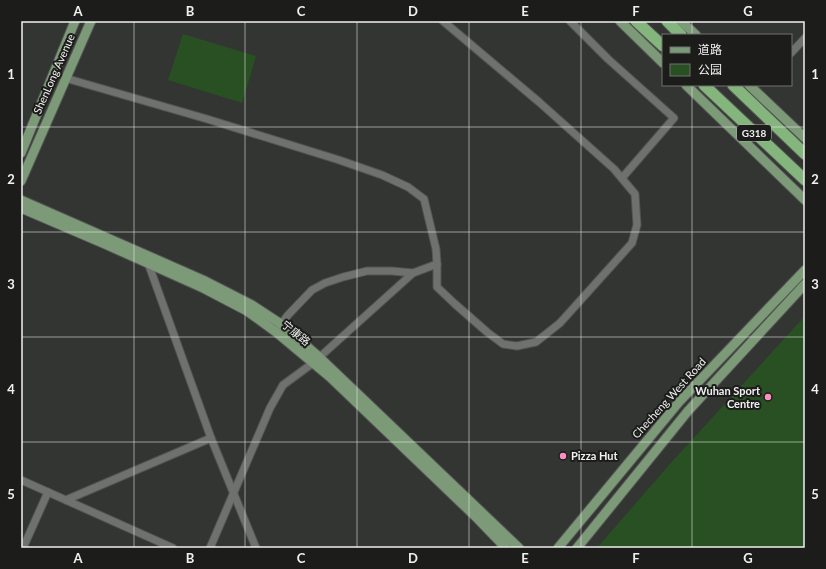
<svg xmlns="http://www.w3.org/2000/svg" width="826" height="569" font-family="Lato,'Noto Sans SC',sans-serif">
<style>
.green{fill:#285023}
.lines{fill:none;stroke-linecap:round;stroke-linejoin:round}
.minor-casing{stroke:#525452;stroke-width:9}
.major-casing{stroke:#525452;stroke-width:11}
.highway-casing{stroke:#525452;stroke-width:13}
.minor{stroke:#6f716f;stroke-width:7}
.major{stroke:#7c9a77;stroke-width:9}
.highway{stroke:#84b57d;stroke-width:11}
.grid{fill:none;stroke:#eff0ef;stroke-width:1;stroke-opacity:0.55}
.poi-dot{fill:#fc8fc2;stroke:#1c1c1b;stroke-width:1.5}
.labels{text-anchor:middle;stroke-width:4;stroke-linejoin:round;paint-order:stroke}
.shield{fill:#1c1c1b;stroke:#b0b0af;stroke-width:1}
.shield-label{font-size:10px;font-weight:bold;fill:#eff0ef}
.street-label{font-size:11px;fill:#eff0ef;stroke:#1c1c1b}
.poi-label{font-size:11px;font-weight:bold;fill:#eff0ef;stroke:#1c1c1b;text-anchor:end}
.neatline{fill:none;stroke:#eff0ef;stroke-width:1.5}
.grid-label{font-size:13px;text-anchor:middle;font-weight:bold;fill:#eff0ef}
</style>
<rect width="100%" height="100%" fill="#333533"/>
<!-- green -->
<g class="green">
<path d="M183 34 256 56 242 103 168 80Z"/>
<path d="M805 316V548H597L669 465Z"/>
</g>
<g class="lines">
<!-- minor casing -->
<g class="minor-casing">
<g id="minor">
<path d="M570 21 608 59 674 118 622 178"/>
<path d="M791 53 805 38"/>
<path d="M65 78 207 119 339 160 382 175 408 187 424 199 436 249 437 264V287L455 304 487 332 503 344 517 346 536 342 560 323 632 243 637 225 635 194 614 169 539 102 443 21"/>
<path d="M147 260 211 438 256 548"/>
<path d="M278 328 288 315 312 290 325 283 343 277 367 271H392L413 273"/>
<path d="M21 480 173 548"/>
<path d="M66 500 211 438"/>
<path d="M23 548 48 492"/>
<path d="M210 548 270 408 283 385 313 363 413 273 437 264"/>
</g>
</g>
<!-- major casing -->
<g class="major-casing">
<g id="major">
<path d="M620 21 663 63"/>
<path d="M681 21 696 35"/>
<path d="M686 85 805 200"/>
<path d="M749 85 805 138"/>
<path d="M21 153 75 21"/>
<path d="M21 181 91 21"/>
<path d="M21 200 203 280 252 305 281 324 319 357 519 548"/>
<path d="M21 208 105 244 203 288 247 311 276 332 330 377 477 518 506 548"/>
<path d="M558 548 679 402 805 270"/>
<path d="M577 548 688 411 805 284"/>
</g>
</g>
<!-- highway casing -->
<g class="highway-casing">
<g id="highway">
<path d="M636 21 663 46"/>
<path d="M667 21 681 35"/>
<path d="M704 85 805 180"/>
<path d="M733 85 805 154"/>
</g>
</g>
<!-- minor -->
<use href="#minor" class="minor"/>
<!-- major -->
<use href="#major" class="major"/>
<!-- highway -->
<use href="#highway" class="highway"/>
</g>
<!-- grid -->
<path class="grid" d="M134 21V548M245 21V548M357 21V548M469 21V548M581 21V548M692 21V35M692 85V548M21 127H805M21 232H805M21 337H805M21 442H805"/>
<!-- markers -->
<g class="poi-dot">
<circle cx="768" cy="397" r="4"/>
<circle cx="563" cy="456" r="4"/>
</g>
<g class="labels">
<!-- shield labels -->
<rect class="shield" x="737" y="125" width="34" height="16" rx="3"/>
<g class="shield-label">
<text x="754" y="137">G318</text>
</g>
<!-- street labels -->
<g class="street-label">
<text transform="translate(54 74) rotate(-66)" y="4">ShenLong Avenue</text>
<text transform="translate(296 333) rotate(39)" y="4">宁康路</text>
<text transform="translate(669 398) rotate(-48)" y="4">Checheng West Road</text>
</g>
<!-- poi labels -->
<g class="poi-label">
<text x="760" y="395">Wuhan Sport<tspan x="760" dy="13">Centre</tspan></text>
<text x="571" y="460" text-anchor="start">Pizza Hut</text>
</g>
</g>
<!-- border -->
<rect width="826" height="569" fill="none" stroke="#1c1c1b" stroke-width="44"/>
<!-- legend -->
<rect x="662" y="34" width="130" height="52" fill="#1c1c1b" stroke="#707170"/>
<rect x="670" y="47" width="20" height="6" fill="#7c9a77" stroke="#707170"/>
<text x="698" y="54" font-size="12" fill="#eff0ef">道路</text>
<rect x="670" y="64" width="20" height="12" fill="#285023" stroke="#707170"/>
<text x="698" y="74" font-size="12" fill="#eff0ef">公园</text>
<rect x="22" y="22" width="782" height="525" class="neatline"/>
<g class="grid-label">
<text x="78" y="16">A</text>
<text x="190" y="16">B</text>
<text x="301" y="16">C</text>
<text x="413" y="16">D</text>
<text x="525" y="16">E</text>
<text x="636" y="16">F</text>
<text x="748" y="16">G</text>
<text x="11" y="79">1</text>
<text x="815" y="79">1</text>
<text x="11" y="184">2</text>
<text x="815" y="184">2</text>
<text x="11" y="289">3</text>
<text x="815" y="289">3</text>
<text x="11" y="394">4</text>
<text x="815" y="394">4</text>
<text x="11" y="499">5</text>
<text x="815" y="499">5</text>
<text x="78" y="563">A</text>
<text x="190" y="563">B</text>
<text x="301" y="563">C</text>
<text x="413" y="563">D</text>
<text x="525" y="563">E</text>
<text x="636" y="563">F</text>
<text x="748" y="563">G</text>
</g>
</svg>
